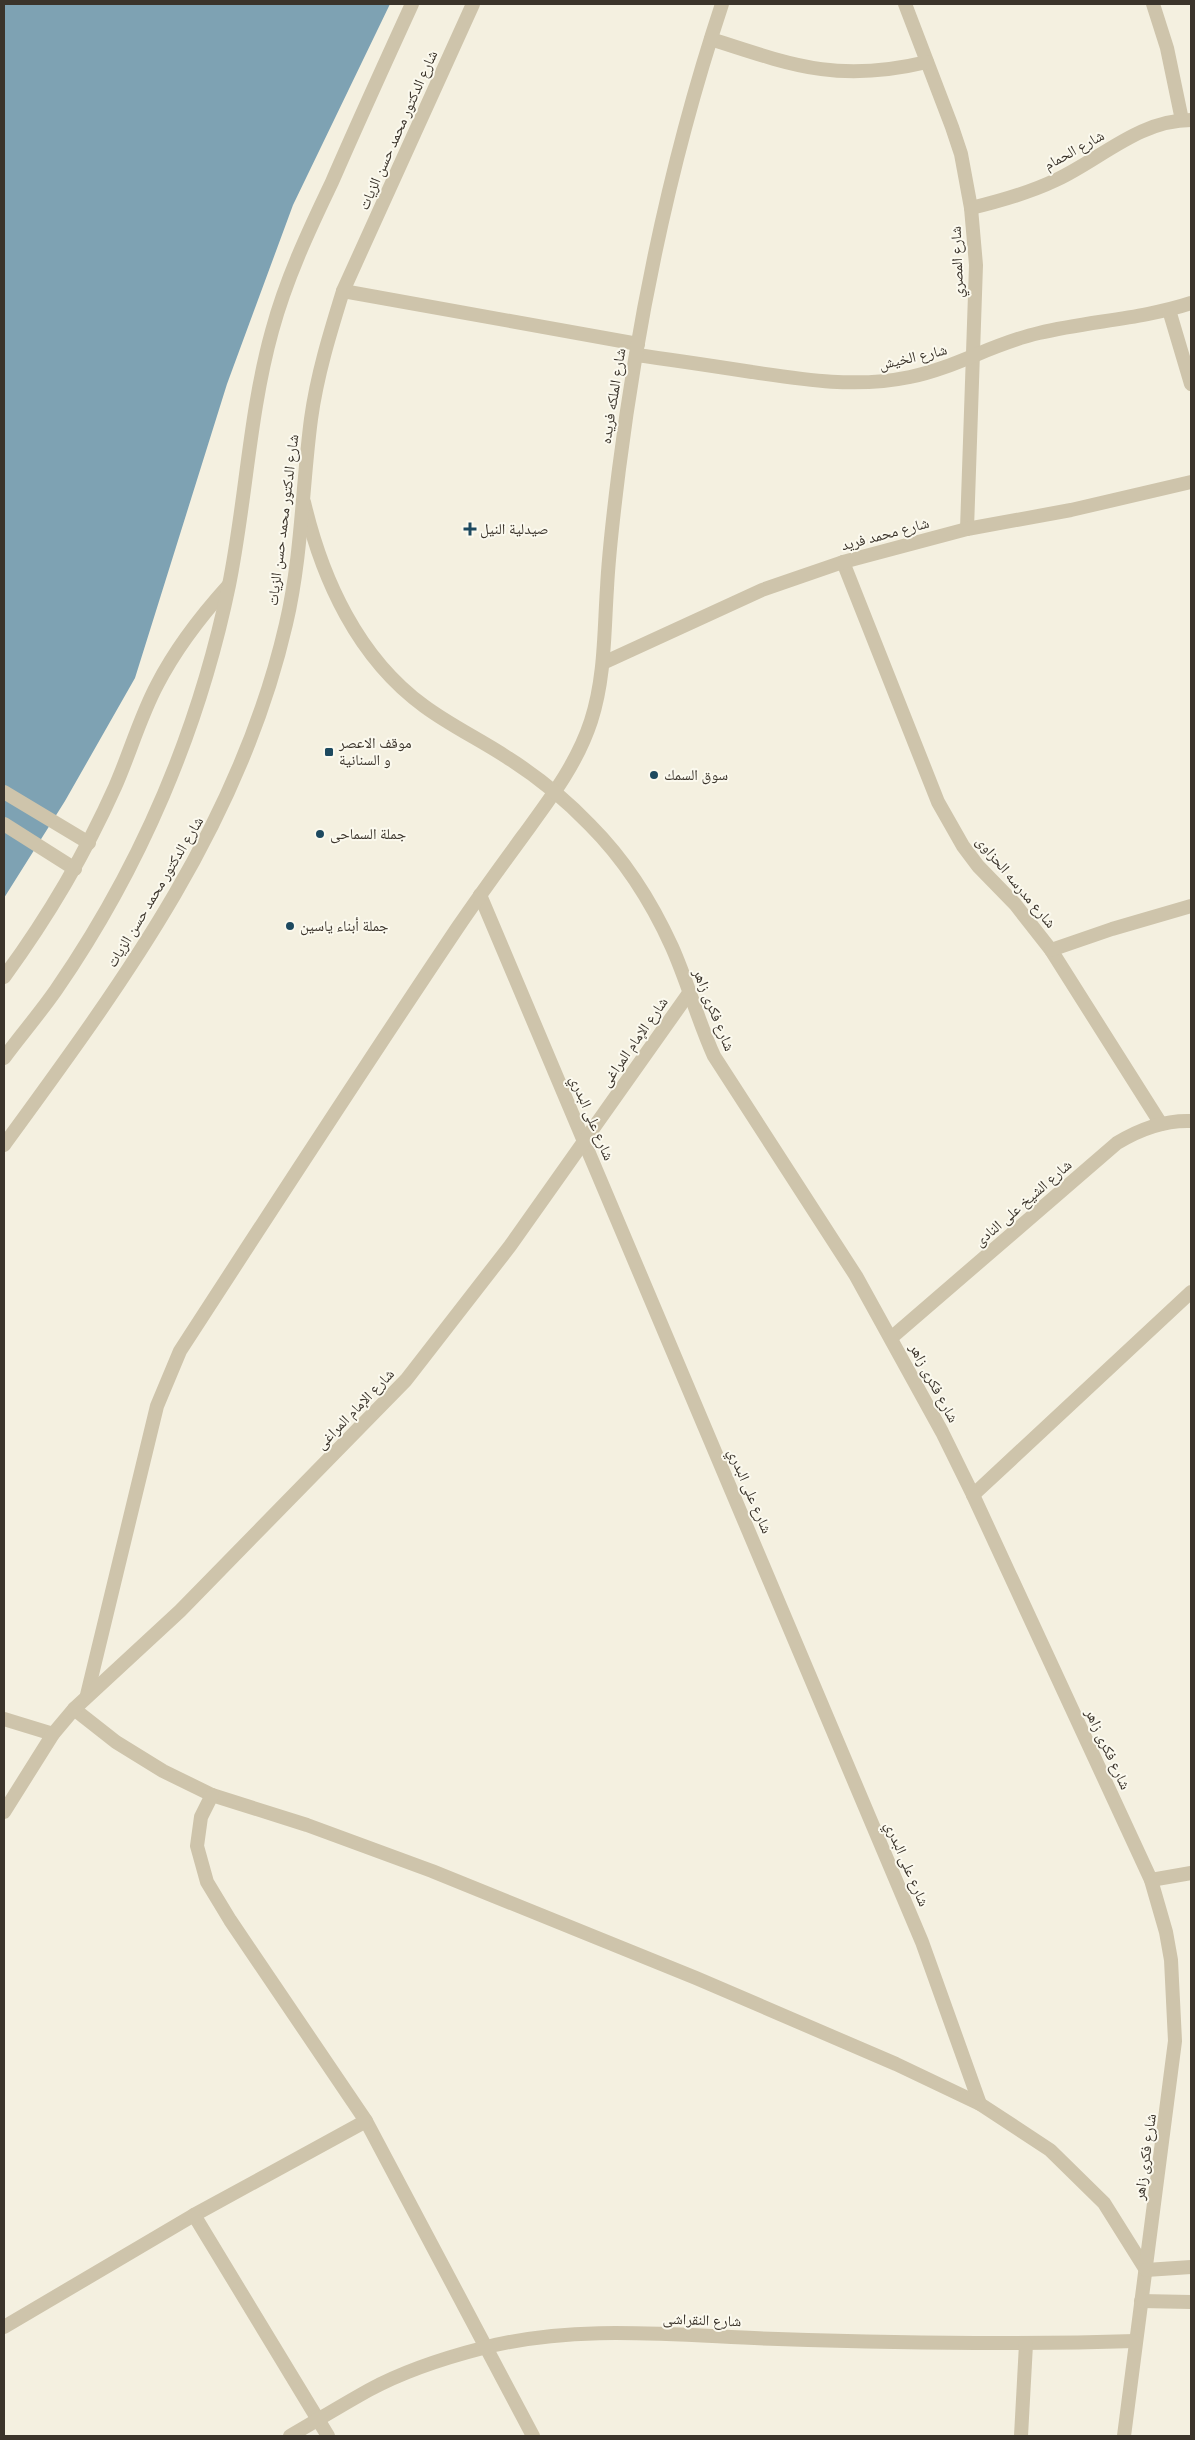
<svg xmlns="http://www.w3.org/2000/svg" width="1195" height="2440" font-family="Overpass,'Noto Naskh Arabic',sans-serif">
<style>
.water{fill:#7ea2b3}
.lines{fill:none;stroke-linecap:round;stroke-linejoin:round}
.minor{stroke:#cec4ab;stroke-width:14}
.tertiary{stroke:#cec4ab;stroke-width:14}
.poi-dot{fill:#1d495f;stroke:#fbf9ee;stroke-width:2}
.labels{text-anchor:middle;stroke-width:4;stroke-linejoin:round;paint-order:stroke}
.street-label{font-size:15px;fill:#3b342b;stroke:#fbf9ee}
.poi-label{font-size:15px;fill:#3b342b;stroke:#fbf9ee;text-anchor:start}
</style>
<rect width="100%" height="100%" fill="#f4f0e0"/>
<!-- water -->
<path class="water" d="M4 4H390L293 205 227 384 135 678 65 801 4 898Z"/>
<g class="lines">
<!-- minor -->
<g class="minor">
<path d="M905 4 952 127 961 154 971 208 976 265 967 529"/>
<path d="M1153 4 1167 48 1182 120"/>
<path d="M711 39C794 66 839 83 927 62"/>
<path d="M971 208C1000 201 1029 193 1056 180 1101 159 1139 120 1191 120"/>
<path d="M343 291 638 344"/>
<path d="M1169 310 1191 384"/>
<path d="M636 355C674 360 713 366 752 372 805 380 857 388 910 377 955 368 994 343 1039 333 1089 321 1142 319 1191 303"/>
<path d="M843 562 938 802 963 846 978 866 1015 904 1051 950 1161 1124"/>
<path d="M603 663 762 590 843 562 967 529 1071 510 1191 482"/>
<path d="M480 895 922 1942 980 2104"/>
<path d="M1051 950 1112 929 1191 906"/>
<path d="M891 1338 1117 1143C1140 1129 1164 1120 1191 1121"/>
<path d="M973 1495 1191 1292"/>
<path d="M87 1695 157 1406 180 1351C272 1209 364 1067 458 927 479 896 501 866 523 836 550 799 577 764 591 721 605 678 604 632 607 588 609 548 614 509 619 469 639 311 672 155 722 4"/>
<path d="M74 1709 116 1742 163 1771 212 1795 307 1825 432 1871 696 1978 896 2064 980 2104 1050 2150 1104 2203 1146 2270"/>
<path d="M4 1719 53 1734"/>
<path d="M212 1795 201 1817 197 1846 207 1882 230 1920 366 2121 533 2436"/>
<path d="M4 1812 53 1734 74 1709 180 1611 406 1380 510 1246 689 993"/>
<path d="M1151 1880 1191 1873"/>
<path d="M194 2215 328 2436"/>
<path d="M4 2327 194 2215 366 2121"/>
<path d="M290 2436C316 2421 342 2405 369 2390 404 2371 444 2358 483 2348 578 2323 681 2336 778 2339 897 2343 1016 2345 1135 2341"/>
<path d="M1021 2436 1026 2344"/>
</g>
<!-- tertiary -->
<g class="tertiary">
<path d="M304 502C322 579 358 658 424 706 451 726 481 740 508 758 538 777 565 799 590 825 624 859 652 903 672 947 688 983 698 1021 714 1056L856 1276 942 1432 973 1495 1151 1880 1166 1932 1171 1960 1175 2041 1124 2436"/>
<path d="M4 792 89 843"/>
<path d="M4 824 75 869"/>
<path d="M4 977C48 917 85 854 115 787 130 753 140 717 157 685 176 648 200 617 228 586"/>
<path d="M4 1058C21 1035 40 1013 56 990 140 868 199 730 229 585 246 501 249 414 272 331 286 279 309 230 332 182 358 122 385 63 412 4"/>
<path d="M4 1145C123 982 240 824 286 624 302 556 302 487 311 419 317 375 330 333 343 291L473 4"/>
<path d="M1146 2270 1191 2267"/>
<path d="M1141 2301 1191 2302"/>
</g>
</g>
<!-- markers -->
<g class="poi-dot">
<path d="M467.5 521.5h5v5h5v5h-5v5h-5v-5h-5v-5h5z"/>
<rect x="324" y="747" width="10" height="10" rx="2.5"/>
<circle cx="654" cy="775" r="5"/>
<circle cx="320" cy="834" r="5"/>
<circle cx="290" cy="926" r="5"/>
</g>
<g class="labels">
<!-- street labels -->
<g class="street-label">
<text transform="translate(398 130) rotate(-66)" y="5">شارع الدكتور محمد حسن الزيات</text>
<text transform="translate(1074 150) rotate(-29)" y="5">شارع الحمام</text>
<text transform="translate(957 262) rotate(-92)" y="5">شارع المصري</text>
<text transform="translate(913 357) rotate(-13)" y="5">شارع الخيش</text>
<text transform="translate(613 396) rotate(-81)" y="5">شارع الملكه فريده</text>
<text transform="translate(283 520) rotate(-83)" y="5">شارع الدكتور محمد حسن الزيات</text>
<text transform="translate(885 534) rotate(-15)" y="5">شارع محمد فريد</text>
<text transform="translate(1016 882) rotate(50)" y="5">شارع مدرسه الحزاوى</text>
<text transform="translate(155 892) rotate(-59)" y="5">شارع الدكتور محمد حسن الزيات</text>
<text transform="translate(714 1010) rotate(68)" y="5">شارع فكرى زاهر</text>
<text transform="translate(634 1042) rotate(-55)" y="5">شارع الإمام المراغى</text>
<text transform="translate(592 1118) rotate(67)" y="5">شارع على البدري</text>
<text transform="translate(1023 1203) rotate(-41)" y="5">شارع الشيخ على النادى</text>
<text transform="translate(934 1383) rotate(62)" y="5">شارع فكرى زاهر</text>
<text transform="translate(355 1409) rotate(-46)" y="5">شارع الإمام المراغى</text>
<text transform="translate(750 1491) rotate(67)" y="5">شارع على البدري</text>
<text transform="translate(1108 1749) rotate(65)" y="5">شارع فكرى زاهر</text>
<text transform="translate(907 1864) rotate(67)" y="5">شارع على البدري</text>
<text transform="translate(1145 2157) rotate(-82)" y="5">شارع فكرى زاهر</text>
<text transform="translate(702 2320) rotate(2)" y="5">شارع النقراشى</text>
</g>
<!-- poi labels -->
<g class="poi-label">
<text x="480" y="534">صيدلية النيل</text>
<text x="339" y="748">موقف الاعصر<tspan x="339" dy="17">و السنانية</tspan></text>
<text x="664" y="780">سوق السمك</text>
<text x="330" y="839">جملة السماحى</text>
<text x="300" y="931">جملة أبناء ياسين</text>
</g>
</g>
<!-- border -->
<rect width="1195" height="2440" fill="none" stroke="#3b342b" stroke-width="10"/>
</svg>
